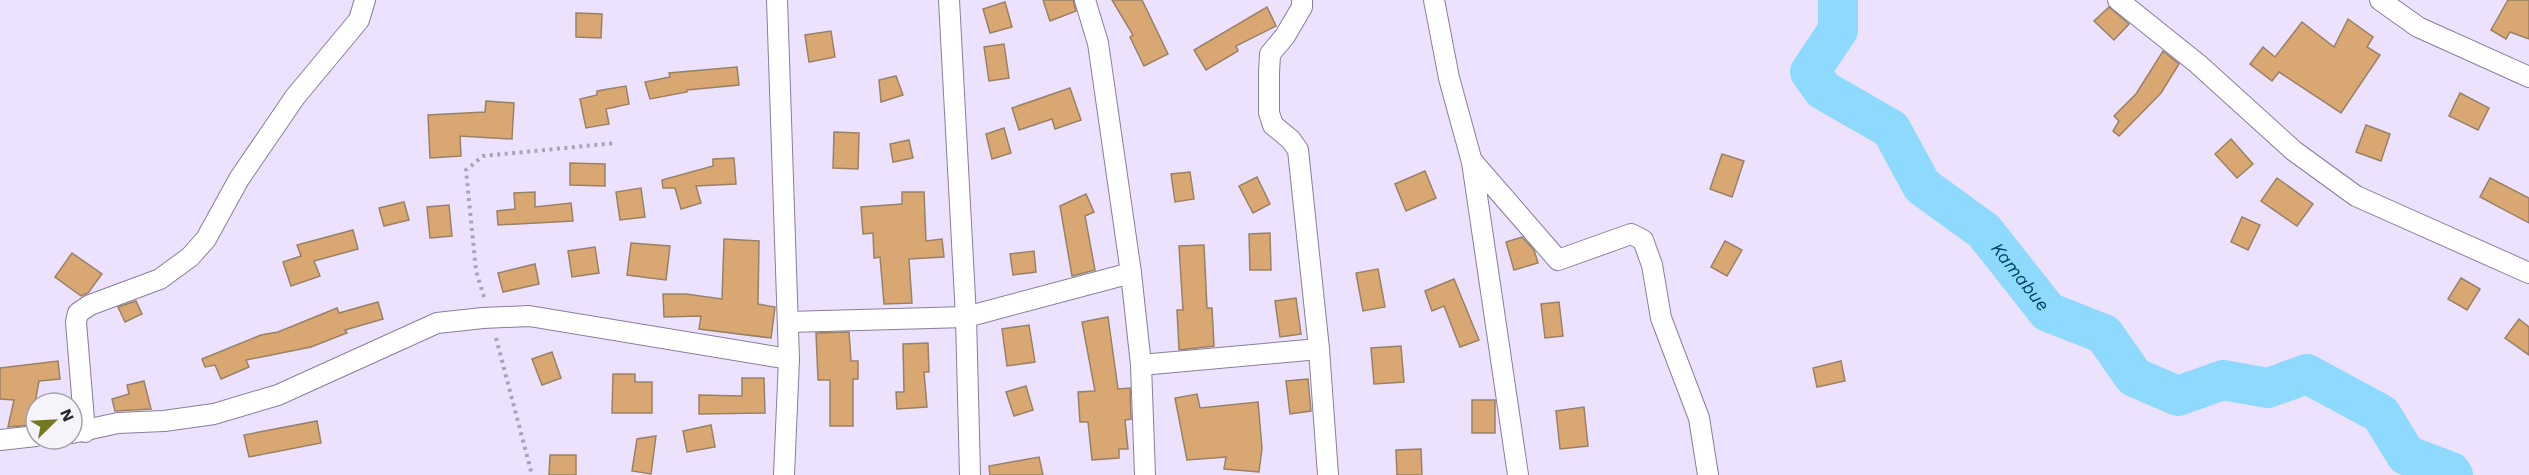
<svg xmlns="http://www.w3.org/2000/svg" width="2529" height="475" font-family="'Work Sans',sans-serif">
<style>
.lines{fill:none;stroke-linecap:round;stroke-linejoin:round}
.river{stroke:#8ed9fe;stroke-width:40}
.building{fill:#d9a872;stroke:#998166;stroke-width:1.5}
.street-casing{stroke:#897d9c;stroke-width:22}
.path{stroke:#aba2b9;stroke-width:4;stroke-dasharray:3 4.5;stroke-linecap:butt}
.street{stroke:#fff;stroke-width:20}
.labels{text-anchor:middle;stroke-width:4.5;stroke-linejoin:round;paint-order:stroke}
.water-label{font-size:18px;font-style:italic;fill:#00435c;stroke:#f6f4fb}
</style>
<rect width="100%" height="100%" fill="#ece2fe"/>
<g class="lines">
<!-- river -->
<path class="river" id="s1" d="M1838 0V30L1810 72 1823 90 1891 129 1922 186 1984 231 2048 312 2104 334 2134 377 2178 396 2223 380 2268 388 2307 374 2381 414 2406 455 2451 472 2453 475"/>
</g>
<!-- building -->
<g class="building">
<path d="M1043 0H1073L1076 11 1050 21Z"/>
<path d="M1112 0H1142L1168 54 1144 66 1130 37 1133 35Z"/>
<path d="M2508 0H2529V39L2510 32 2506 39 2491 30Z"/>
<path d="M1005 2 1012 27 990 33 983 9Z"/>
<path d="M1267 7 1276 26 1236 46 1238 51 1206 70 1194 50Z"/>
<path d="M2109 7 2129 24 2114 40 2094 21Z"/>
<path d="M576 13 602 14 601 38 576 37Z"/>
<path d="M2348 19 2373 37 2367 47 2380 55 2341 113 2279 72 2272 81 2250 64 2263 47 2275 57 2302 22 2334 47Z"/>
<path d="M831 31 835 57 809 62 805 35Z"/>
<path d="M1004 44 1009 78 989 81 984 47Z"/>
<path d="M2163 51 2179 64 2161 93 2119 136 2113 131 2119 121 2114 116 2136 94Z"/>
<path d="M737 67 739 85 687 90V92L650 99 645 82 670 77 669 73Z"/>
<path d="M896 76 903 95 881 102 879 80Z"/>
<path d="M626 86 629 104 606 109 609 124 586 128 580 99 597 95V91Z"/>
<path d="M1070 88 1081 120 1055 129 1052 119 1019 130 1012 108Z"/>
<path d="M2460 93 2489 108 2478 130 2449 116Z"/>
<path d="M486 101 514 103 512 139 460 136 461 156 430 158 428 115 485 112Z"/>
<path d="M2366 125 2390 134 2381 161 2356 152Z"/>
<path d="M1004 128 1011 153 992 159 986 134Z"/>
<path d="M834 132 859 133 858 169 833 168Z"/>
<path d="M2231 139 2253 164 2237 178 2215 154Z"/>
<path d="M909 140 913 158 893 162 890 144Z"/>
<path d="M1722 154 1744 161 1732 197 1710 189Z"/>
<path d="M734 158 736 184 696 186 701 203 681 209 675 188H663L662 180 713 166V159Z"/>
<path d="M570 163 605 164V186L570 185Z"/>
<path d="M1425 171 1436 198 1406 211 1395 184Z"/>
<path d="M1190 172 1194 199 1175 202 1171 174Z"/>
<path d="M1257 177 1270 204 1253 213 1239 186Z"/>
<path d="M2277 178 2313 204 2297 226 2261 201Z"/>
<path d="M2490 178 2529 198V223L2480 197Z"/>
<path d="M641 188 645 217 620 220 616 192Z"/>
<path d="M535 192V207L571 203 573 221 498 225 497 211 515 209 514 193Z"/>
<path d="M902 192H924L926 241 942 239 944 257 909 259 912 303 884 304 880 257 874 258 873 233 863 234 861 207 902 204Z"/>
<path d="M1086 194 1094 212 1085 216 1095 270 1072 276 1060 206Z"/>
<path d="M404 202 409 220 384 226 379 208Z"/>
<path d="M449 205 452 236 430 238 427 207Z"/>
<path d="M2242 217 2260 225 2248 250 2231 242Z"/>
<path d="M353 230 358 249 314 261 320 276 291 286 283 262 301 256 297 245Z"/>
<path d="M1270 233 1271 270H1250L1249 234Z"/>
<path d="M1522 237 1534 250 1538 263 1514 270 1506 242Z"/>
<path d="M724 239 759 241 758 304 775 307 771 338 699 329 701 316 664 317 663 294H686L722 299Z"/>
<path d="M1725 241 1742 250 1727 276 1711 267Z"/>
<path d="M631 243 670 246 666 280 627 275Z"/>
<path d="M1204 245 1207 308H1212L1214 346 1179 350 1177 310H1183L1179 246Z"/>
<path d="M595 247 599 273 572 277 568 251Z"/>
<path d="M1034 251 1036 272 1013 275 1010 254Z"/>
<path d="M72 253 102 274 88 293 81 296 55 277Z"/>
<path d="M535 264 539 284 503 292 498 273Z"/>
<path d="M1378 269 1385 307 1363 311 1356 273Z"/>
<path d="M2461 278 2480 289 2467 310 2448 299Z"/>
<path d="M1454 279 1479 340 1460 347 1444 306 1432 311 1425 291Z"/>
<path d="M1296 298 1301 334 1280 337 1275 301Z"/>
<path d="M136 301 142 314 125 322 118 307Z"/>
<path d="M378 302 383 319 345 330 347 333 311 347 246 360 249 367 221 379 215 365 205 367 202 359 261 335 278 332 337 308 339 313Z"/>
<path d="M1559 302 1563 336 1545 338 1541 304Z"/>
<path d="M1108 317 1118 389 1130 388 1131 419 1125 420 1128 449H1119V458L1092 460 1088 422H1080L1078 392 1095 391 1082 322Z"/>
<path d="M2519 319 2529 327V355L2505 338Z"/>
<path d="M1029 325 1035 362 1007 366 1002 329Z"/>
<path d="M849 332 851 361H858V379H853V426H830V380H818L816 333Z"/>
<path d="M928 343 929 372H924L927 407 897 409 896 392H904L903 344Z"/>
<path d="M1401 346 1404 382 1374 384 1371 348Z"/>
<path d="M552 352 561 378 542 385 532 359Z"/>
<path d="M58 361 60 379 39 381 31 425 8 427 14 400 0 399V368Z"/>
<path d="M1841 361 1845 381 1817 387 1813 368Z"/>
<path d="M613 374H635V382H652V413H612Z"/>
<path d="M742 378H764L765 413 699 414V395L742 396Z"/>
<path d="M1308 379 1311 411 1290 414 1286 381Z"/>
<path d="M144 381 151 409 115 411 112 399 129 394 127 385Z"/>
<path d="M1026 386 1033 410 1014 416 1006 392Z"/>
<path d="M1197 394 1200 408 1258 402 1262 448 1259 472 1224 469 1226 457 1187 460 1175 398Z"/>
<rect x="1472" y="400" width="23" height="33"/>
<path d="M1584 407 1588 446 1560 449 1556 411Z"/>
<path d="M317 421 321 443 249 457 244 435Z"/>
<path d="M711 425 715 447 687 452 683 431Z"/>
<path d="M656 436 651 474 632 471 637 439Z"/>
<path d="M1421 449 1422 475H1397L1396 450Z"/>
<path d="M550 455H576V475H549Z"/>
<path d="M1039 457 1043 475H990L989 466Z"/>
</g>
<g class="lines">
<!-- street casing -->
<g class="street-casing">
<g id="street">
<path d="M777 0 789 359 784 475"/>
<path d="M949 0 966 317 970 475"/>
<path d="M1085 0 1098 43 1131 273 1141 365 1145 475"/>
<path d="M1302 0V7L1285 36 1270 54 1269 73V113L1273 125 1291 140 1298 150 1319 349 1328 475"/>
<path d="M1434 0 1449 78 1472 162 1518 475"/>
<path d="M2118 0 2198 64 2294 151 2356 196 2529 273"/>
<path d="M2380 0 2418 27 2529 77"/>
<path d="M1473 162 1558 260 1631 234 1643 240 1652 265 1661 318 1699 418 1708 475"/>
<path d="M788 322 966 317 1131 273"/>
<path d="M1141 365 1319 349"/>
<path d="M85 432 76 322 78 313 90 305 160 279 190 257 206 239 239 179 295 97 359 20 365 0"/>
<path d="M72 433 118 423 164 421 214 414 278 395 437 323 483 318 529 316 789 359"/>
<path d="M0 440 36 436"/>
</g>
</g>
<!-- path -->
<g class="path">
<path d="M484 297 476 271 466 170 483 156 616 143"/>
<path d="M496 338 532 475"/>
</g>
<!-- street -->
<use href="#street" class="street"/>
</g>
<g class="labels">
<!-- water labels -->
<g class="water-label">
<text dy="6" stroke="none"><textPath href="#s1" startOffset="381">Kamabue</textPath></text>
</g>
</g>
<!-- north arrow -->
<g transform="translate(54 421) rotate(66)"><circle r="28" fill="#f6f4fb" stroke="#a4a1ab" stroke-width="1.5"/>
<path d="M0-4.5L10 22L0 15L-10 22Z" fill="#747820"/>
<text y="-9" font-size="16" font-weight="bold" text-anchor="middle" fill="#2a2532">N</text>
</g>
</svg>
